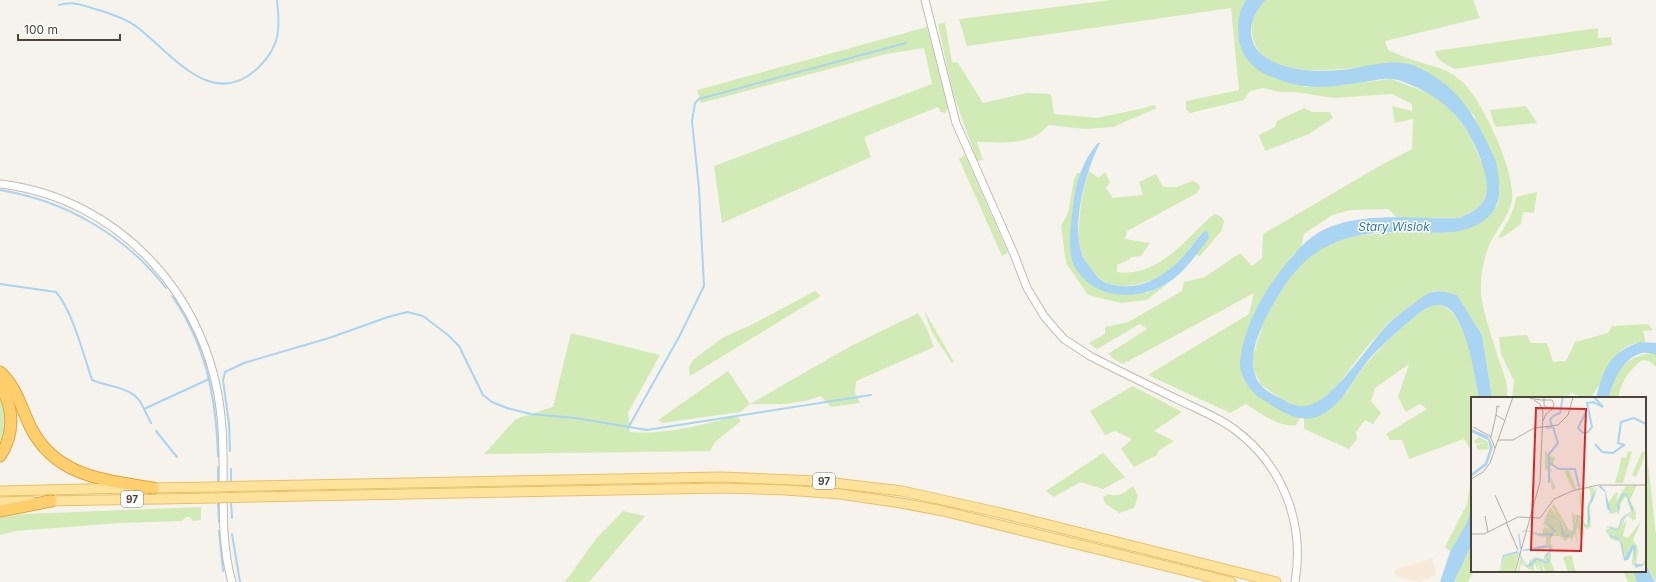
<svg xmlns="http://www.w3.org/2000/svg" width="1656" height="582" font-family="Inter,sans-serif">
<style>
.commercial{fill:#f7ead8}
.green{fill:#d2eab5}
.water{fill:#a9d4f2}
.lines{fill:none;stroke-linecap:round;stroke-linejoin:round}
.stream{stroke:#a9d4f2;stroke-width:2}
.minor-casing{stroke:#c2bbae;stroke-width:9}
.major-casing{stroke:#e6c16a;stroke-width:11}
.highway-casing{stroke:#e0a43c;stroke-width:13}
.minor{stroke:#fff;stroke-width:7}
.major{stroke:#ffe39c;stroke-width:9}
.highway{stroke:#ffcf6e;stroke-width:11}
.major-bridge-casing{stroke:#e6c16a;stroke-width:11;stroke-linecap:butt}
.major-bridge{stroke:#ffe39c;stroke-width:9}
.labels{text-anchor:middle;stroke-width:3;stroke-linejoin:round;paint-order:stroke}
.shield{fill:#fff;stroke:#817c74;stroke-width:1}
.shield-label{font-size:10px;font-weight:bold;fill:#4b4439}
.water-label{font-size:12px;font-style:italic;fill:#2e7ab2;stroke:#fff}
.inset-river{fill:none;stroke:#a9d4f2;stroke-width:2}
.inset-road{fill:none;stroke:#b2ada4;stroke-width:1}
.view{fill:#d62828;fill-opacity:0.15;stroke:#d62828;stroke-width:2}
.inset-edge{fill:none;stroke:#4b4439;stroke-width:2}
</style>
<rect width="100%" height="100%" fill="#f6f3ec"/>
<!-- commercial -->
<path class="commercial" d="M1433 558 1436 575 1420 582 1396 577 1395 570Z"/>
<!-- green -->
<g class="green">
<path d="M1111 0H1246L1243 4 1239 40 1304 87 1330 86 1391 79 1428 93 1448 106 1469 133 1482 164 1487 181V193L1481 206 1470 213 1459 218H1397L1389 209 1350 210 1332 215 1304 234 1301 247 1290 258 1240 362 1282 411 1300 418 1296 425C1279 428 1260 413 1246 404L1230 413 1148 375 1249 314 1254 293 1123 364 1115 360 1108 354 1147 329 1140 324 1097 349 1089 343 1105 334V327L1128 322 1182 291 1184 282 1205 277 1240 253 1252 266 1262 258 1263 234 1383 164 1412 149 1413 119 1395 123 1392 106 1412 111V104L1392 94 1333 98 1296 92H1280L1263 88 1250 91 1244 100 1190 113 1186 109V101L1239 90 1231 8 967 46 959 19Z"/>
<path d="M1266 0H1473L1480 18 1385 41 1388 50C1398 54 1408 59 1419 62 1435 67 1446 68 1460 80 1481 96 1516 172 1512 200 1509 217 1494 232 1488 248 1483 262 1480 279 1481 293 1483 314 1493 340 1499 360 1503 373 1509 384 1507 398H1492L1482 335 1457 295 1446 292 1434 291 1408 307 1387 324 1366 348 1336 387 1321 400 1307 407 1297 406 1283 400 1261 385 1254 370 1253 356 1265 318 1289 278 1307 258 1332 242 1354 236 1397 232 1447 233 1487 218 1498 205 1500 187 1474 115 1397 63C1360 66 1256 89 1252 32 1251 21 1257 6 1266 0Z"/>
<path d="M945 23 952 62 958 63 983 103 1027 93 1051 94 1054 114 1097 118 1144 108 1154 105 1157 108 1113 127 1085 129 1049 125C1045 128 1041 133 1037 135 1020 145 995 142 977 142L983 160 977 161 952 90 938 24Z"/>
<path d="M927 27 948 108 945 113 941 112 938 107 864 137 871 157 722 223 714 166 932 84 924 48 886 54 701 103 697 90Z"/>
<path d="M1598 28V38L1611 37 1612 45 1455 69C1446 64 1437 62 1435 51Z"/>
<path d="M1526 106 1537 123 1497 127 1494 124 1490 110Z"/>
<path d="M1304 108 1312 112H1330L1333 118 1309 134 1265 151 1259 135 1275 127 1277 121Z"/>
<path d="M965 155 1008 253 1002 256 959 159Z"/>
<path d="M1089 171 1098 178 1105 172 1110 182 1106 188 1113 198 1143 195 1139 182 1156 174 1163 187H1176L1193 181 1198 184 1200 188 1197 193 1127 231 1125 239 1150 243 1141 256 1132 257 1128 260 1117 265V272C1159 278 1186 238 1214 214L1220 216 1224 221 1222 230 1200 256 1196 255 1199 250 1201 233C1193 244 1186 255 1176 264 1162 277 1146 284 1127 286 1112 287 1102 283 1093 271 1090 267 1086 263 1084 258 1073 238 1082 192 1089 171Z"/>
<path d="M1077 173H1081L1074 197 1071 235 1088 282 1147 293 1168 283 1147 300 1121 303 1088 295 1066 263 1061 226 1068 213 1074 179Z"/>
<path d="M1537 192 1534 213 1523 212 1521 224 1503 237 1498 238C1506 225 1514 213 1516 197Z"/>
<path d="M815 291 821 296 690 376 689 367 693 360 722 338 753 324Z"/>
<path d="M1440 305C1469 314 1474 372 1479 398H1472V452L1464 439 1409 459 1402 440H1390L1386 434 1427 409 1420 404 1406 412 1398 397 1409 364 1375 388 1371 401 1381 413 1373 424 1365 420 1356 432 1357 439 1349 449 1304 429V418H1312L1347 392 1363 367 1388 340 1420 312 1430 306Z"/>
<path d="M925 312 954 362 952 363 950 360 933 334 925 314Z"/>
<path d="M918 313 927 329 934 347 856 381 855 392 860 403 831 407 821 396 805 401 786 404H750L740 412 662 423 658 420 728 371 750 404 851 346Z"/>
<path d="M1648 324 1653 330 1643 331 1646 342C1611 342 1607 376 1591 398H1583L1572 393 1564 398H1512L1514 381 1501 354 1499 337 1527 335 1531 343H1547L1553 362 1566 361 1575 342 1608 333 1612 326Z"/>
<path d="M571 333 660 355 628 413 630 432C664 435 702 425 736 416L741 421 715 442 710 451 484 454 516 419 553 407Z"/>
<path d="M1651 353 1656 355V367L1649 361 1642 360C1629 370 1621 382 1618 398H1609C1614 372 1624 357 1651 353Z"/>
<path d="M1133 386 1182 412 1154 431 1174 441 1158 451 1157 455 1134 467 1121 449 1132 439 1115 431 1105 435 1090 411Z"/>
<path d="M0 397C11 414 6 432 0 450Z"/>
<path d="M1645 436 1656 535V582L1645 563Z"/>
<path d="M1103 453 1125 477 1103 489 1080 482 1054 497 1046 491Z"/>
<path d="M1472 470V506L1466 524 1451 550 1442 576 1450 551 1445 547 1467 504Z"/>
<path d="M1133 486 1138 496 1134 508 1119 513 1105 503 1103 497 1108 494C1119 498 1125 492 1133 486Z"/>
<path d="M201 507V520L193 521 190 517H186L182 521 119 523 16 531 0 535V518L23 514Z"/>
<path d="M623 511 645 516 589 582H565L596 539Z"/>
<path d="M1472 544V571H1474L1468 582H1454Z"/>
<path d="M1623 571H1633L1637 582H1628Z"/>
</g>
<!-- water -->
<g class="water">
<path d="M1246 0H1266C1258 7 1252 18 1251 30 1250 70 1313 73 1341 70 1364 68 1392 57 1415 66 1453 83 1470 107 1488 144 1491 151 1496 159 1497 167 1500 185 1503 205 1487 218 1466 236 1438 233 1411 232 1352 231 1312 240 1280 293 1270 309 1262 324 1256 342 1252 356 1251 374 1261 385 1265 391 1276 396 1282 399 1288 403 1297 407 1305 406 1331 404 1367 347 1385 327 1394 318 1405 309 1416 302 1421 298 1427 293 1433 292 1440 290 1450 293 1457 295L1482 335 1492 398H1479C1475 378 1466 307 1440 305 1426 304 1415 317 1405 325 1390 338 1374 352 1362 368 1349 387 1337 412 1313 418 1294 422 1275 407 1260 398 1249 390 1239 375 1240 361 1244 330 1258 301 1276 277 1286 264 1295 252 1307 241 1345 207 1412 220 1459 218 1478 211 1491 201 1486 178 1475 132 1453 102 1409 84 1404 82 1397 79 1391 79 1385 78 1377 80 1370 81 1349 84 1325 89 1304 86 1292 85 1280 80 1269 76 1253 69 1243 58 1239 41 1237 28 1238 11 1246 0Z"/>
<path d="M1098 143H1100C1086 170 1070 227 1083 257 1085 261 1089 266 1092 270 1098 278 1103 283 1113 285 1125 288 1141 286 1152 280 1165 274 1179 263 1187 252 1194 244 1198 235 1207 230L1209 238C1197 253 1186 271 1169 282 1141 301 1096 301 1076 269 1066 253 1071 225 1073 206 1075 184 1083 159 1098 143Z"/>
<path d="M1640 342 1656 343V355C1630 344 1613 378 1609 398H1596C1603 369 1610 352 1640 342Z"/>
<path d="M1472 506V544L1454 582H1440L1451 550 1466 524Z"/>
<path d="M1645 563 1655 582H1637L1633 571H1645Z"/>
</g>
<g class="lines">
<!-- stream -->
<g class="stream">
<path d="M59 5C72 1 82 5 95 9 109 13 125 18 137 27 173 55 213 112 259 67 281 45 280 28 277 0"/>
<path d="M0 190C66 201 125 235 166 288"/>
<path d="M0 284 56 292C72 310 84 356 92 380 111 388 136 386 144 409L209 379"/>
<path d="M172 296C206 345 216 397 218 456"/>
<path d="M144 409 151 423"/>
<path d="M628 428 679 337 704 286 699 189 692 121 695 103 699 99 906 43"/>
<path d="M156 431 177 457"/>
<path d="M230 451 229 424 223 380 225 372 244 363 329 338 388 317 407 312 423 316 448 335 459 346 483 395 492 402 507 408 531 414 575 418 647 430 871 395"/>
<path d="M218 467V485"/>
<path d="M231 469V484"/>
<path d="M218 501 219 522"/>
<path d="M231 501 232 518"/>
<path d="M219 531 223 571"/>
<path d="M232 534 240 582"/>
</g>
<!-- minor casing -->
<g class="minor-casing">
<g id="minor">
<path d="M925 0 956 123 1014 254 1027 288 1044 316 1055 329 1064 339 1090 356C1121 372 1152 387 1183 402 1200 410 1219 418 1234 429 1283 465 1305 523 1295 582"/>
<path d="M0 184C120 198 210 298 221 417 227 469 217 532 232 582"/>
</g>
</g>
<!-- major casing -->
<g class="major-casing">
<g id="major">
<path d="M252 486 722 477 817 481 902 491 1001 513 1276 582"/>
<path d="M146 488 213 487"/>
<path d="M0 491 131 488"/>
<path d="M253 497 723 488 786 490 840 494 901 503 943 511 1231 582"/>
<path d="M45 501 214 498"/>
<path d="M0 502 31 501"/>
</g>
</g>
<!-- highway casing -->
<g class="highway-casing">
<g id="highway">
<path d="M0 372C17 387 21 408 31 428 56 477 105 480 153 488"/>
<path d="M0 386C14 407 15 434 0 456"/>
<path d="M0 511 51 501"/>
</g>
</g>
<!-- minor -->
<use href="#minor" class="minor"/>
<!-- major -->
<use href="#major" class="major"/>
<!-- highway -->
<use href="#highway" class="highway"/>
<!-- major-bridge casing -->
<g class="major-bridge-casing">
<g id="major-bridge">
<path d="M213 487 252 486"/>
<path d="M214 498 253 497"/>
</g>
</g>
<!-- major-bridge -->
<use href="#major-bridge" class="major-bridge"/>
</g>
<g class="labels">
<!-- shield labels -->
<g class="shield">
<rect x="813" y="473" width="22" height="16" rx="3"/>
<rect x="121" y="491" width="22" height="16" rx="3"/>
</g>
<g class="shield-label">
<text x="824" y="485">97</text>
<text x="132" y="503">97</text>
</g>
<!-- water labels -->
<g class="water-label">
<text x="1394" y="231">Stary Wislok</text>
</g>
</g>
<!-- overview -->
<g transform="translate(1471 397)">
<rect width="175" height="175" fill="#f6f3ec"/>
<path d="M8 40 17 45 18 52 7 53 5 49 14 45 5 47 3 44ZM74 53 78 59 84 60 82 68 76 67 81 74 78 76 85 91 81 93 78 75 74 72ZM157 54 161 55 152 86H144L151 60 155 61ZM171 55H174L172 64 165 80 161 78ZM104 72 110 92 102 93 93 74 98 73 105 92 108 91ZM166 88 159 103 165 116V122L161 124V120L160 122 158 119 155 120 151 129 156 123 152 139 157 141 170 124 162 143 166 149 167 155 165 167H171L175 162 174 165 171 168H164V149L161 148 154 161 151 145 147 140 141 139 137 133 139 131 144 134 147 133 140 130 136 131V133L137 137 142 141 147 142 151 146 153 163H157L159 156 162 150 164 151 163 169 169 170 175 165 172 169 165 171 161 167 162 151 157 163 153 164 149 145 140 142 135 135V131L138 129 147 131 148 126V132L149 131 151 123 160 117 162 113 161 107 154 96 161 109V113L160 116 154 118 149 124 153 118 160 115 155 99 150 106 148 117H138L135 111 138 116 145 117 148 113V107L153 97 146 108 147 114 143 116 139 114 136 108 143 97 147 95 145 104 155 89ZM123 90 122 100 117 109 118 124 117 129H115L114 128 113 121 109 119 105 120 102 135 94 139 91 124 80 118 75 124 83 136 72 138 67 137 61 134 71 137 73 130 79 132 72 127 79 110 86 119 80 108 83 109 82 105 98 133H102L101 114 103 118H110L108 95H110L114 127 116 128V109L120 102 119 92 115 91ZM126 90 124 99 119 109 120 130 116 132 112 130 113 136 109 139 107 131 105 134 107 150 104 137 100 144 99 140 94 144 89 139H81L79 146 82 150 81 153 75 147V140L68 139 59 136 77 139 85 137 76 123 79 119 89 124 92 139 96 140 103 136 107 120 111 121 113 129 117 130 118 109ZM75 149 78 150 79 152 75 158 76 165 65 161 58 169H56L54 167 58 168V164L64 160 73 162V159L79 152 74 150 73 152 53 154ZM80 155V165L84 175H75L70 166 73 175H70L66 164 68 175 63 166V175L50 167 48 175H46L50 159 53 168 58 170 66 163 74 167 77 165 76 158ZM48 156 43 175H29L33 159ZM101 158 104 174 112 173 97 175 92 160Z" fill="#d2eab5"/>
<path d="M0 32 17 39 22 50 16 68 0 80V77L14 66 19 51 17 43 0 35ZM127 89H130L134 93 140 115 147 114 146 108 151 97 154 96 156 98 162 110V114L151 123 148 133 145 134 139 131 137 134 141 139 147 140 151 145 154 161 161 148 165 149 163 166 171 168 175 163 171 169 165 170 163 167V150L157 163H153L149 143 140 140 136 134 139 130 147 133 150 122 161 114 156 100 153 97 148 107V114L140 116 136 111 134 95ZM125 90 122 103 118 109 119 124 117 130 113 129 111 121 107 120 103 136 96 140H93L91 137 89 124 79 119 76 124 85 134 81 139 67 138 55 134 48 136 51 153 74 148 80 150V154L76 159 78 164 76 167 66 163 60 169 56 170 47 156 33 159 28 175 32 158 47 154 56 169 65 161 76 165 75 158 79 153 78 150 53 154 49 152 47 137 54 133 67 137 83 136 75 124 80 118 90 124 94 139 102 135 106 119 112 120 114 128 117 129V109Z" fill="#a9d4f2"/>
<path class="inset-river" d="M114 17 107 31 112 36 117 35 121 30 116 6 122 5 132 10 123 0M81 29 79 23 82 19 89 16 92 0M75 31 82 30 87 46 78 57V86M124 47 131 55 142 56 153 48 147 46 150 25 163 21 175 27M77 65 88 72H104L108 90"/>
<path class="inset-road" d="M57 0 61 2H63L71 3H81L83 7 82 11 75 10 73 8V0M63 3 69 7 72 15M29 10 26 9 25 18 33 23M72 24 75 17 81 12M2 30 19 39 24 51M20 40 25 18M27 43H42L63 31 87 28 97 18 102 0M0 82 12 75 19 66 42 0M24 98 36 125M14 119 17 135M35 125 47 153M0 137H13L47 120 69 121 83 102 101 94 127 88H175M44 175 69 85 72 14"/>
<path class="view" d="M65 11 115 12 110 154 60 153Z"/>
<rect width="175" height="175" class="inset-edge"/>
</g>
<!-- scale -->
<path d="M18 34v6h102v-6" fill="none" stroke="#4b4439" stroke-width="2"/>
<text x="24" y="34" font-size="12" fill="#4b4439" stroke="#ffffff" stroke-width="3" paint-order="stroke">100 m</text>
</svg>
